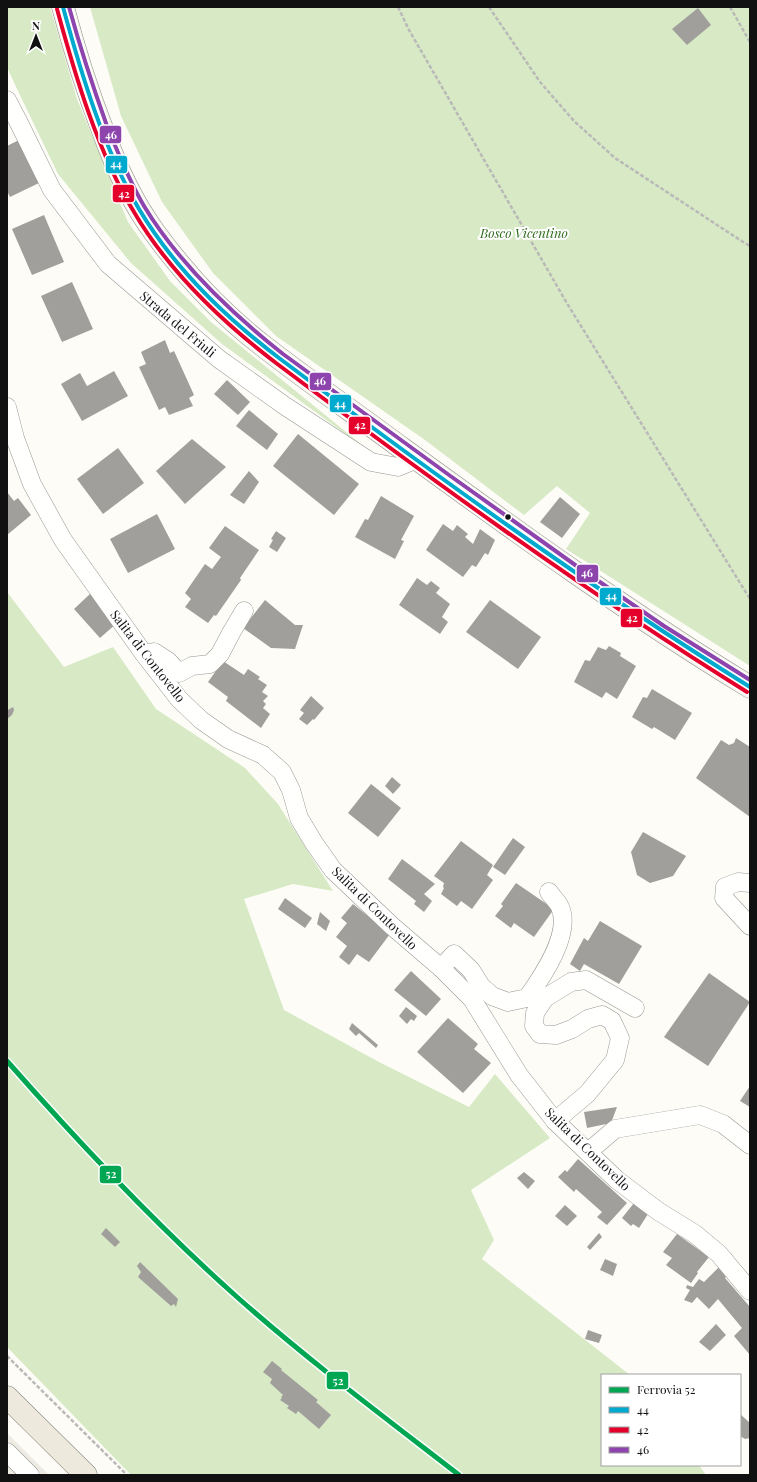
<svg xmlns="http://www.w3.org/2000/svg" width="757" height="1482" font-family="'Playfair Display',serif">
<style>
.forest{fill:#d8eac5}
.plaza{fill:#edebe2}
.building{fill:#a19f9c}
.lines{fill:none;stroke-linecap:round;stroke-linejoin:round}
.street-casing{stroke:#979795;stroke-width:19}
.secondary-casing{stroke:#8e8d8b;stroke-width:23}
.primary-casing{stroke:#858482;stroke-width:23}
.path{stroke:#b9b9b8;stroke-width:2.5;stroke-dasharray:4 2;stroke-linecap:butt}
.street{stroke:#fffffe;stroke-width:18}
.secondary{stroke:#f6f4eb;stroke-width:22}
.primary{stroke:#ede9dc;stroke-width:22}
.bus-1-casing{stroke:#fff;stroke-width:7}
.bus-2-casing{stroke:#fff;stroke-width:7}
.bus-3-casing{stroke:#fff;stroke-width:7}
.bus-1{stroke:#00a9ce;stroke-width:4}
.bus-2{stroke:#e4002b;stroke-width:4}
.bus-3{stroke:#8e44ad;stroke-width:4}
.rail-1-casing{stroke:#fff;stroke-width:8}
.rail-1{stroke:#00a651;stroke-width:5}
.bus-dot{fill:#111;stroke:#fff;stroke-width:1.5}
.labels{text-anchor:middle;stroke-width:4;stroke-linejoin:round;paint-order:stroke}
.park-label{font-size:13px;font-style:italic;fill:#2f6b1f;stroke:#fff}
.street-label{font-size:13px;fill:#111;stroke:#fff}
.line-badge{stroke:#fff;stroke-width:1.5}
.badge-label{font-size:11px;text-anchor:middle;font-weight:bold;fill:#fff}
</style>
<rect width="100%" height="100%" fill="#fdfcf7"/>
<!-- forest -->
<g class="forest">
<path d="M7 7H50L77 99 128 222 170 281 211 322 373 454 222 344 131 263 58 174 17 89 7 67Z"/>
<path d="M90 7H750V666L566 549 590 513 557 486 524 515 425 440 276 336 213 273 162 202 121 116Z"/>
<path d="M7 592 64 667 113 647 156 709 245 768 278 804 333 891 293 884 244 899 284 1010 379 1062 469 1107 495 1074 550 1138 471 1190 494 1240 482 1259 630 1375H602V1465H699L706 1475H131L7 1347Z"/>
</g>
<!-- plaza -->
<path class="plaza" d="M7 1433 49 1475H7Z"/>
<!-- building -->
<g class="building">
<path d="M698 8 711 25 687 45 672 29Z"/>
<path d="M21 139 41 182 10 197 7 191V146Z"/>
<path d="M44 215 64 262 32 275 12 229Z"/>
<path d="M72 282 93 329 62 342 41 296Z"/>
<path d="M165 340 170 353 174 351 194 395 189 398 193 406 169 415 165 407 159 410 139 367 146 364 141 352Z"/>
<path d="M114 371 128 396 82 421 61 384 80 373 87 386Z"/>
<path d="M227 380 250 402 238 415 214 394Z"/>
<path d="M249 410 278 434 267 450 236 426Z"/>
<path d="M298 434 359 484 334 515 273 466Z"/>
<path d="M192 439 226 467 185 504 156 471Z"/>
<path d="M118 448 144 483 103 514 77 479Z"/>
<path d="M249 471 259 482 244 504 230 495Z"/>
<path d="M7 492 14 501 18 498 31 515 7 535Z"/>
<path d="M381 496 414 516 401 540 404 541 395 559 355 537 365 519 368 520Z"/>
<path d="M560 497 580 514 562 538 540 522Z"/>
<path d="M157 514 175 549 128 573 110 539Z"/>
<path d="M443 524 453 531 457 525 468 534 465 537 473 544 480 529 495 540 488 555 485 553 476 567 472 565 463 577 426 550Z"/>
<path d="M225 526 259 550 240 578 241 580 216 616 214 615 208 623 185 607 191 599 185 593 205 564 212 569 221 557 209 548Z"/>
<path d="M276 531 286 538 277 552 269 547 273 540 271 539Z"/>
<path d="M417 578 427 585 431 581 440 588 436 593 450 604 442 617 448 622 440 634 399 605Z"/>
<path d="M91 593 117 623 100 638 74 609Z"/>
<path d="M265 600 295 625H303L295 649 271 648 243 628Z"/>
<path d="M490 600 541 637 518 669 466 632Z"/>
<path d="M609 646 621 653 620 656 636 666 617 699 606 692 602 698 574 682 585 660 590 661 598 647 606 650Z"/>
<path d="M223 661 244 675 248 669 260 677 258 679 267 685 262 692 268 696 263 701 266 704 263 708 270 714 261 728 226 701 228 697 208 682Z"/>
<path d="M652 689 692 713 675 740 654 727 652 729 632 717 643 697 647 698Z"/>
<path d="M311 696 324 708 314 720 313 719 307 725 299 719 304 713 300 710Z"/>
<path d="M13 707 14 710 12 715 7 719V708L8 710Z"/>
<path d="M736 738 750 747V817L696 778 721 740 729 745 734 743Z"/>
<path d="M392 777 401 785 393 794 385 786Z"/>
<path d="M371 784 401 808 378 837 348 813Z"/>
<path d="M643 832 686 856 673 876 650 883 637 875 631 852Z"/>
<path d="M513 838 525 847 505 875 493 867Z"/>
<path d="M461 841 493 865 487 875 493 880 472 909 461 901 457 906 441 894 444 888 443 887 444 883 434 876Z"/>
<path d="M402 859 435 884 424 894 432 901 424 912 414 904 416 901 388 879Z"/>
<path d="M516 883 554 909 534 937 514 923 511 928 495 916 503 906 501 904Z"/>
<path d="M285 898 312 918 305 928 278 909Z"/>
<path d="M353 904 390 934 369 962 357 954 349 965 339 957 347 946 336 937 347 923 341 918Z"/>
<path d="M320 912 330 921 326 931 317 924Z"/>
<path d="M600 921 642 946 619 984 584 964 580 971 570 964 584 938 588 941Z"/>
<path d="M411 971 441 999 426 1016 394 990Z"/>
<path d="M709 973 750 1002 708 1066 664 1037Z"/>
<path d="M406 1007 417 1016 414 1021 411 1019 407 1024 399 1016Z"/>
<path d="M448 1018 478 1044 474 1049 491 1063 463 1093 417 1052Z"/>
<path d="M352 1023 378 1045 376 1048 359 1033 356 1036 349 1029Z"/>
<path d="M750 1086V1107L740 1101Z"/>
<path d="M617 1107 611 1123 587 1128 584 1112Z"/>
<path d="M578 1159 627 1203 607 1225 597 1217 602 1212 576 1189 574 1192 558 1177 565 1170 567 1172Z"/>
<path d="M524 1172 535 1181 528 1189 517 1178Z"/>
<path d="M634 1203 648 1214 639 1228 633 1224 631 1226 622 1218Z"/>
<path d="M565 1205 577 1216 567 1226 555 1216Z"/>
<path d="M106 1228 120 1242 115 1247 101 1234Z"/>
<path d="M599 1233 602 1237 590 1250 587 1247Z"/>
<path d="M677 1234 709 1257 697 1272 698 1273 691 1283 666 1265 672 1258 663 1252Z"/>
<path d="M605 1259 617 1264 613 1276 600 1270Z"/>
<path d="M140 1262 178 1299 176 1307 174 1304 171 1306 138 1277 141 1272 137 1266Z"/>
<path d="M719 1267 727 1275 725 1278 750 1307V1355L734 1336 742 1328 718 1299 709 1309 697 1297 692 1303 684 1300 690 1290 686 1288 687 1285 693 1287 699 1279 704 1282Z"/>
<path d="M716 1324 726 1335 710 1351 699 1342Z"/>
<path d="M588 1330 602 1335 599 1343 585 1339Z"/>
<path d="M272 1361 282 1369 281 1370 318 1400 316 1402 331 1415 319 1429 298 1411 296 1414 287 1408 289 1406 280 1400 282 1398 281 1397 283 1395 270 1383 272 1379 263 1372Z"/>
<path d="M740 1414 750 1423V1438L745 1439 740 1436Z"/>
</g>
<g class="lines">
<!-- street casing -->
<g class="street-casing">
<g id="street">
<path d="M7 100 19 123 52 190 108 264 219 359 285 406 371 462 398 467 417 459"/>
<path d="M7 407 15 438 32 484 63 540 144 654 179 699 201 720 228 739 263 755 282 772 291 790 299 818 314 843 333 870 392 926 441 968 472 999 519 1075 555 1121 617 1180 658 1211 695 1234 719 1254 750 1291"/>
<path d="M144 654 154 652 168 661 179 673 192 666 210 664 220 654 231 633 244 611"/>
<path d="M750 883 738 882 725 887 724 898 750 926"/>
<path d="M441 968 454 954 471 970 481 986 492 996 508 1002 527 998C542 977 572 934 560 907 558 902 552 897 549 892"/>
<path d="M555 1121 587 1094 615 1060 620 1038 612 1021 602 1015 588 1019 572 1029 556 1035 540 1034 534 1026 535 1013 545 998 571 982 586 980 635 1008"/>
<path d="M588 1152 615 1129 700 1115 723 1124 750 1145"/>
<path d="M7 1452 30 1475"/>
</g>
</g>
<!-- secondary casing -->
<g class="secondary-casing">
<path id="secondary" d="M63 7C74 49 87 90 103 131 116 167 132 202 155 233 185 274 222 314 262 345 308 381 356 414 403 449 517 532 630 614 750 687"/>
</g>
<!-- primary casing -->
<g class="primary-casing">
<path id="primary" d="M7 1397 86 1475"/>
</g>
<!-- path -->
<g class="path">
<path d="M398 7 409 30 568 305 750 599"/>
<path d="M489 7 540 82 574 121 615 158 740 240 750 246"/>
<path d="M730 7 750 42"/>
<path d="M7 1356 127 1475"/>
</g>
<!-- street -->
<use href="#street" class="street"/>
<!-- secondary -->
<use href="#secondary" class="secondary"/>
<!-- primary -->
<use href="#primary" class="primary"/>
<!-- bus-1 casing -->
<g class="bus-1-casing">
<path id="bus-1" d="M63 7C81 73 104 150 139 209 174 268 225 317 279 358 432 473 588 586 750 687"/>
</g>
<!-- bus-2 casing -->
<g class="bus-2-casing">
<path id="bus-2" d="M57 9C75 75 98 153 134 212 169 272 221 321 276 363 429 478 584 591 747 692"/>
</g>
<!-- bus-3 casing -->
<g class="bus-3-casing">
<path id="bus-3" d="M69 7C80 47 93 87 107 126 118 153 129 181 144 206 179 264 230 312 283 354L449 475 578 567 664 626 750 680"/>
</g>
<!-- bus-1 -->
<use href="#bus-1" class="bus-1"/>
<!-- bus-2 -->
<use href="#bus-2" class="bus-2"/>
<!-- bus-3 -->
<use href="#bus-3" class="bus-3"/>
<!-- rail-1 casing -->
<g class="rail-1-casing">
<path id="rail-1" d="M7 1061C80 1144 155 1224 237 1297 308 1360 384 1417 459 1475"/>
</g>
<!-- rail-1 -->
<use href="#rail-1" class="rail-1"/>
</g>
<!-- markers -->
<circle class="bus-dot" cx="508" cy="517" r="3.5"/>
<g class="labels">
<!-- park labels -->
<g class="park-label">
<text x="524" y="238">Bosco Vicentino</text>
</g>
<!-- street labels -->
<g class="street-label">
<text transform="translate(178 324) rotate(40)" y="5">Strada del Friuli</text>
<text transform="translate(148 656) rotate(52)" y="5">Salita di Contovello</text>
<text transform="translate(375 908) rotate(44)" y="5">Salita di Contovello</text>
<text transform="translate(588 1149) rotate(44)" y="5">Salita di Contovello</text>
</g>
</g>
<g class="line-badge">
<rect x="99" y="125" width="23" height="19" rx="4" fill="#8e44ad"/>
<rect x="105" y="155" width="23" height="19" rx="4" fill="#00a9ce"/>
<rect x="112" y="184" width="23" height="19" rx="4" fill="#e4002b"/>
<rect x="309" y="372" width="23" height="19" rx="4" fill="#8e44ad"/>
<rect x="329" y="394" width="23" height="19" rx="4" fill="#00a9ce"/>
<rect x="348" y="416" width="23" height="19" rx="4" fill="#e4002b"/>
<rect x="576" y="564" width="23" height="19" rx="4" fill="#8e44ad"/>
<rect x="599" y="587" width="23" height="19" rx="4" fill="#00a9ce"/>
<rect x="620" y="608" width="23" height="20" rx="4" fill="#e4002b"/>
<rect x="99" y="1165" width="23" height="19" rx="4" fill="#00a651"/>
<rect x="326" y="1371" width="23" height="19" rx="4" fill="#00a651"/>
</g>
<g class="badge-label">
<text x="111" y="139">46</text>
<text x="116" y="168">44</text>
<text x="124" y="198">42</text>
<text x="320" y="385">46</text>
<text x="340" y="408">44</text>
<text x="360" y="429">42</text>
<text x="587" y="577">46</text>
<text x="611" y="600">44</text>
<text x="632" y="622">42</text>
<text x="111" y="1178">52</text>
<text x="338" y="1385">52</text>
</g>
<!-- border -->
<rect width="757" height="1482" fill="none" stroke="#111111" stroke-width="16"/>
<!-- legend -->
<rect x="601" y="1374" width="140" height="92" fill="#ffffff" stroke="#a0a0a0"/>
<rect x="609" y="1387" width="20" height="6" fill="#00a651" stroke="#a0a0a0"/>
<text x="637" y="1394" font-size="12" fill="#111111">Ferrovia 52</text>
<rect x="609" y="1407" width="20" height="6" fill="#00a9ce" stroke="#a0a0a0"/>
<text x="637" y="1414" font-size="12" fill="#111111">44</text>
<rect x="609" y="1427" width="20" height="6" fill="#e4002b" stroke="#a0a0a0"/>
<text x="637" y="1434" font-size="12" fill="#111111">42</text>
<rect x="609" y="1447" width="20" height="6" fill="#8e44ad" stroke="#a0a0a0"/>
<text x="637" y="1454" font-size="12" fill="#111111">46</text>
<!-- north arrow -->
<g transform="translate(36 36)" stroke="#ffffff" stroke-width="3" paint-order="stroke">
<path d="M0-3L7 15L0 10L-7 15Z" fill="#111111"/>
<text y="-6" font-size="11" font-weight="bold" text-anchor="middle" fill="#111111">N</text>
</g>
</svg>
